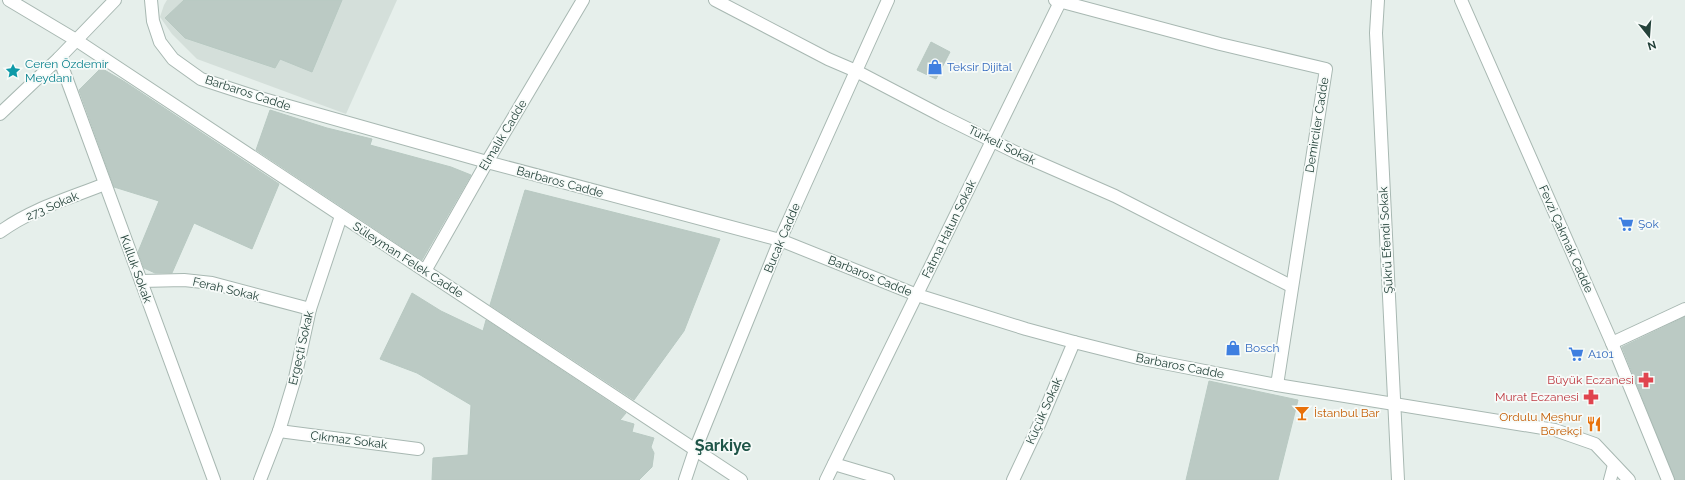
<svg xmlns="http://www.w3.org/2000/svg" width="1685" height="480" font-family="Raleway,sans-serif">
<style>
.built{fill:#d4dfda}
.building{fill:#bbcac4;stroke:#b8c9c2}
.lines{fill:none;stroke-linecap:round;stroke-linejoin:round}
.pedestrian-casing{stroke:#a8b8b2;stroke-width:14}
.minor-casing{stroke:#a8b8b2;stroke-width:14}
.tertiary-casing{stroke:#a8b8b2;stroke-width:14}
.pedestrian{stroke:#fff;stroke-width:12}
.minor{stroke:#fff;stroke-width:12}
.tertiary{stroke:#fff;stroke-width:12}
.labels{text-anchor:middle;stroke-width:3.5;stroke-linejoin:round;paint-order:stroke}
.culture-label{font-size:12px;fill:#0d838f;stroke:#f7fbf9;text-anchor:start}
.shop-label{font-size:12px;fill:#366cbe;stroke:#f7fbf9;text-anchor:start}
.street-label{font-size:12px;fill:#24423a;stroke:#f7fbf9}
.health-label{font-size:12px;fill:#be3a42;stroke:#f7fbf9;text-anchor:end}
.food-label{font-size:12px;fill:#c56008;stroke:#f7fbf9;text-anchor:start}
.district-label{font-size:16px;font-weight:bold;fill:#1f5548;stroke:#f7fbf9}
</style>
<rect width="100%" height="100%" fill="#e6efeb"/>
<!-- built -->
<path class="built" d="M167 0H397L346 114 197 59 172 34 160 17 164 5Z"/>
<!-- building -->
<g class="building">
<path d="M184 0H342L312 72 280 59 275 68 185 38 165 18Z"/>
<path d="M931 42 950 52 936 79 917 70Z"/>
<path d="M101 68 125 82 279 184 252 249 194 223 172 273H155L144 268 138 252 159 201 114 187 79 90Z"/>
<path d="M270 110 327 128 372 139 370 145 451 167 471 175 422 260 256 150Z"/>
<path d="M525 190 720 239 684 331 634 400 490 305Z"/>
<path d="M412 293 441 311 483 331 486 320 626 413 620 420 634 424 632 432 654 438 651 447 654 453 652 467 639 480H432L433 458 468 455 471 405 417 373 380 359Z"/>
<path d="M1685 317V480H1675L1622 347Z"/>
<path d="M1209 381 1298 400 1278 480H1186Z"/>
</g>
<g class="lines">
<!-- pedestrian casing -->
<g class="pedestrian-casing">
<g id="pedestrian">
<path d="M9 0 76 40 741 480"/>
<path d="M1610 480 1614 465"/>
</g>
</g>
<!-- minor casing -->
<g class="minor-casing">
<g id="minor">
<path d="M715 0 828 59 856 71 942 116 1019 154 1115 196 1291 286"/>
<path d="M1055 0 1220 44 1326 69 1277 385"/>
<path d="M1378 0 1376 33 1378 72 1398 480"/>
<path d="M59 58 214 480"/>
<path d="M0 232C31 209 70 198 105 184"/>
<path d="M425 271 487 162 583 0"/>
<path d="M141 281 184 280 212 283 310 309"/>
<path d="M279 431 418 449"/>
<path d="M834 464 888 480"/>
<path d="M260 480 279 431 295 378 310 309 341 216"/>
<path d="M685 480 695 450"/>
<path d="M826 480 1061 0"/>
<path d="M1013 480 1038 427 1074 342"/>
</g>
</g>
<!-- tertiary casing -->
<g class="tertiary-casing">
<g id="tertiary">
<path d="M151 0 153 21 160 42 173 59 201 79 253 96 487 162 780 240 917 295 1026 329 1074 342 1138 358 1277 385 1555 430 1595 444 1629 480"/>
<path d="M1461 0 1612 343 1668 480"/>
<path d="M0 114 59 58 115 0"/>
<path d="M1612 343 1685 309"/>
<path d="M695 450 780 240 888 0"/>
</g>
</g>
<!-- pedestrian -->
<use href="#pedestrian" class="pedestrian"/>
<!-- minor -->
<use href="#minor" class="minor"/>
<!-- tertiary -->
<use href="#tertiary" class="tertiary"/>
</g>
<!-- icons -->
<defs>
<g id="shop-bare" transform="scale(1.2)"><path d="M-5-2.5h2.3a2.7 3.5 0 0 1 5.4 0H5L5.5 6h-11ZM-1.5-2.5h3a1.5 2.3 0 0 0-3 0Z" fill="#3f7fe0" stroke="#f7fbf9" stroke-width="2.5" paint-order="stroke"/></g>
<g id="sight-bare" transform="scale(1.2)"><path d="M0-6L1.8-2.2L6-1.7L2.9 1.2L3.7 5.4L0 3.3L-3.7 5.4L-2.9 1.2L-6-1.7L-1.8-2.2Z" fill="#0f9aa8" stroke="#f7fbf9" stroke-width="2.5" paint-order="stroke"/></g>
<g id="supermarket-bare" transform="scale(1.2)"><path d="M-6-5.5h2.5l.6 2H6L4.5 2H-2.5L-4.4-4H-6ZM-1.5 3.2a1.3 1.3 0 1 0 .1 0ZM3 3.2a1.3 1.3 0 1 0 .1 0Z" fill="#3f7fe0" stroke="#f7fbf9" stroke-width="2.5" paint-order="stroke"/></g>
<g id="pharmacy-bare" transform="scale(1.2)"><path d="M-2-6h4v4h4v4h-4v4h-4v-4h-4v-4h4Z" fill="#e0444e" stroke="#f7fbf9" stroke-width="2.5" paint-order="stroke"/></g>
<g id="bar-bare" transform="scale(1.2)"><path d="M-6-5H6L.8 .8V4.5H3.5V6h-7V4.5H-.8V.8Z" fill="#e8710a" stroke="#f7fbf9" stroke-width="2.5" paint-order="stroke"/></g>
<g id="restaurant-bare" transform="scale(1.2)"><path d="M-5-6h1v4h1v-4h1v4h1v-4h1v5L-1.5 .5V6h-2V.5L-5-1ZM5-6V6H3V1.5H1.5Q1.5-4 5-6Z" fill="#e8710a" stroke="#f7fbf9" stroke-width="2.5" paint-order="stroke"/></g>
</defs>
<g fill-rule="evenodd">
<use href="#shop-bare" x="935" y="67"/>
<use href="#sight-bare" x="13" y="71"/>
<use href="#supermarket-bare" x="1626" y="224"/>
<use href="#shop-bare" x="1233" y="348"/>
<use href="#supermarket-bare" x="1576" y="354"/>
<use href="#pharmacy-bare" x="1646" y="380"/>
<use href="#pharmacy-bare" x="1591" y="397"/>
<use href="#bar-bare" x="1302" y="413"/>
<use href="#restaurant-bare" x="1594" y="424"/>
</g>
<g class="labels">
<!-- culture labels -->
<g class="culture-label">
<text x="25" y="68">Ceren Özdemir<tspan x="25" dy="14">Meydanı</tspan></text>
</g>
<!-- shop labels -->
<g class="shop-label">
<text x="947" y="71">Teksir Dijital</text>
<text x="1638" y="228">Şok</text>
<text x="1245" y="352">Bosch</text>
<text x="1588" y="358">A101</text>
</g>
<!-- street labels -->
<g class="street-label">
<text transform="translate(248 93) rotate(18)" y="4">Barbaros Cadde</text>
<text transform="translate(1317 125) rotate(-81)" y="4">Demirciler Cadde</text>
<text transform="translate(503 135) rotate(-59)" y="4">Elmalık Cadde</text>
<text transform="translate(1002 145) rotate(26)" y="4">Türkeli Sokak</text>
<text transform="translate(560 182) rotate(15)" y="4">Barbaros Cadde</text>
<text transform="translate(52 206) rotate(-23)" y="4">273 Sokak</text>
<text transform="translate(949 229) rotate(-64)" y="4">Fatma Hatun Sokak</text>
<text transform="translate(782 238) rotate(-67)" y="4">Bucak Cadde</text>
<text transform="translate(1566 239) rotate(66)" y="4">Fevzi Çakmak Cadde</text>
<text transform="translate(1386 240) rotate(-93)" y="4">Şükrü Efendi Sokak</text>
<text transform="translate(408 260) rotate(33)" y="4">Süleyman Felek Cadde</text>
<text transform="translate(136 269) rotate(70)" y="4">Kulluk Sokak</text>
<text transform="translate(870 276) rotate(22)" y="4">Barbaros Cadde</text>
<text transform="translate(226 289) rotate(13)" y="4">Ferah Sokak</text>
<text transform="translate(301 348) rotate(-77)" y="4">Ergeçti Sokak</text>
<text transform="translate(1180 366) rotate(11)" y="4">Barbaros Cadde</text>
<text transform="translate(1044 411) rotate(-66)" y="4">Küçük Sokak</text>
<text transform="translate(349 440) rotate(7)" y="4">Çıkmaz Sokak</text>
</g>
<!-- health labels -->
<g class="health-label">
<text x="1634" y="384">Büyük Eczanesi</text>
<text x="1579" y="401">Murat Eczanesi</text>
</g>
<!-- food labels -->
<g class="food-label">
<text x="1314" y="417">İstanbul Bar</text>
<text x="1582" y="421" text-anchor="end">Ordulu Meşhur<tspan x="1582" dy="14">Börekçi</tspan></text>
</g>
<!-- district labels -->
<g class="district-label">
<text x="723" y="451">Şarkiye</text>
</g>
</g>
<!-- north arrow -->
<g transform="translate(1649 36) rotate(163)" stroke="#f7fbf9" stroke-width="3" paint-order="stroke">
<path d="M0-3L7 15L0 10L-7 15Z" fill="#24423a"/>
<text y="-6" font-size="11" font-weight="bold" text-anchor="middle" fill="#24423a">N</text>
</g>
</svg>
